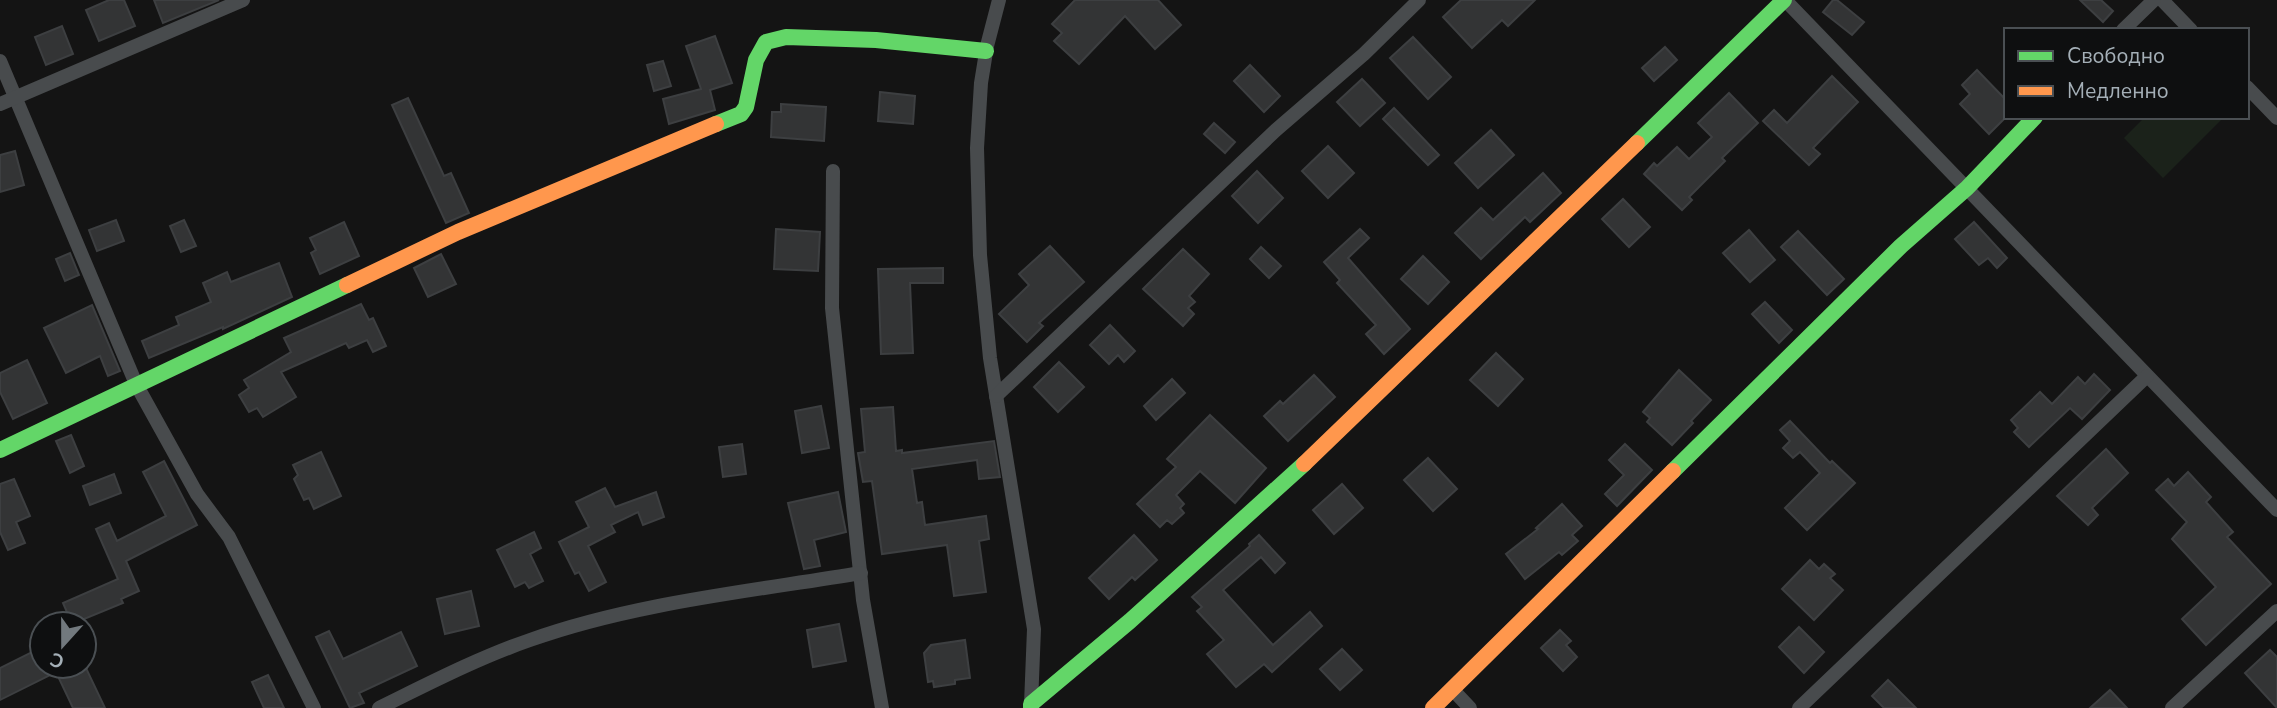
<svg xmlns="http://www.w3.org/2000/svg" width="2277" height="708" font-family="'Nunito Sans',sans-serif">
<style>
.green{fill:#1b221a}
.building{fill:#333435;stroke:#3d3f41;stroke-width:2}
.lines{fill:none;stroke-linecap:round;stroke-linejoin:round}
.street{stroke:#484b4d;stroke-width:14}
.fast{stroke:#63d668;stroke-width:16}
.slow{stroke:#ff974d;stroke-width:16}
</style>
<rect width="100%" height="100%" fill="#141414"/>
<!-- green -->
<path class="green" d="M2145 117H2224L2163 178 2124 138Z"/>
<!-- building -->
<g class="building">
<path d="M109 0H124L135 26 99 41 86 10Z"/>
<path d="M154 0H219L163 23Z"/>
<path d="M1075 0H1158L1181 25 1155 49 1125 16 1079 64 1054 41 1062 33 1052 24Z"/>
<path d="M1461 0H1535L1508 26 1502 20 1472 48 1443 17Z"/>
<path d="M1833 0H1837L1864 22 1852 35 1823 12Z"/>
<path d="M2080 0H2101L2113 11 2103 22Z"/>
<path d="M62 26 73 54 46 65 35 37Z"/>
<path d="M715 36 732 83 710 90 715 110 669 124 663 99 701 89 686 46Z"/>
<path d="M1413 37 1451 77 1428 99 1390 58Z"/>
<path d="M1665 47 1677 60 1654 81 1642 68Z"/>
<path d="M663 61 671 86 654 91 647 65Z"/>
<path d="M1250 65 1280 96 1264 112 1234 81Z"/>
<path d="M1977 70 2006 100V117L1989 134 1960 104 1970 94 1962 85Z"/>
<path d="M1832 76 1858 102 1813 148 1820 154 1809 165 1763 121 1774 110 1787 123Z"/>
<path d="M1362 79 1385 103 1360 126 1337 102Z"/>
<path d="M880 92 915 96 913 124 878 121Z"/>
<path d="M1729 93 1758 123 1722 158 1725 161 1689 197 1692 200 1682 210 1644 174 1654 163 1657 166 1677 147 1689 159 1712 137 1698 123Z"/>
<path d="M408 98 444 176 451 173 469 213 446 223 392 105Z"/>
<path d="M781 104 826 107 824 141 771 137 772 112H781Z"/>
<path d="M1394 108 1439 155 1428 165 1383 119Z"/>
<path d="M1214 123 1235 142 1225 153 1204 134Z"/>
<path d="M1491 130 1514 155 1478 188 1455 163Z"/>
<path d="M1328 146 1354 173 1328 198 1302 171Z"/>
<path d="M15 151 24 185 0 192V155Z"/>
<path d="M1257 171 1283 198 1258 223 1232 196Z"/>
<path d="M1543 173 1561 193 1530 222 1525 217 1481 259 1455 233 1481 208 1493 220Z"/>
<path d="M1623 199 1650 227 1629 247 1602 219Z"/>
<path d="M116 220 124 241 97 251 89 230Z"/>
<path d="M184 220 196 246 181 252 170 226Z"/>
<path d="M344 222 359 256 320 274 311 253 316 250 310 238Z"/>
<path d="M1974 222 2007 258 1997 268 1988 258 1979 265 1955 239Z"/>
<path d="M776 229 820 232 818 271 774 269Z"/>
<path d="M1360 229 1369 238 1348 258 1410 329 1384 354 1366 334 1376 325 1337 283 1340 280 1324 262Z"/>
<path d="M1749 230 1775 260 1750 282 1723 253Z"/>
<path d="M1798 231 1844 279 1827 295 1781 247Z"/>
<path d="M1050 246 1084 282 1039 323 1043 326 1027 342 999 314 1029 285 1019 274Z"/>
<path d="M1261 247 1281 266 1269 278 1250 259Z"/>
<path d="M1183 249 1209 274 1189 296 1195 302 1188 308 1194 314 1183 326 1143 289Z"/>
<path d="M70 253 79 275 65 281 56 259Z"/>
<path d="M441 254 456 284 428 297 414 268Z"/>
<path d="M1423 256 1449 282 1428 304 1401 279Z"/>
<path d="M279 263 292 297 223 329V327L149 358 142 341 179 325 176 317 211 302 203 283 227 272 231 282Z"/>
<path d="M943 268V283H910L913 353 881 354 878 269Z"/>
<path d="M1765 302 1792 330 1779 343 1752 314Z"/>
<path d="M361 304 369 320 373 318 386 346 373 352 367 340 349 348 346 343 281 372 296 397 263 417 257 408 249 412 239 395 249 388 244 380 291 352 284 338Z"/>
<path d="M92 305 120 371 108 376 100 356 66 373 44 328Z"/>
<path d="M1110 325 1135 351 1124 362 1118 355 1109 364 1090 345Z"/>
<path d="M1496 353 1523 379 1498 406 1470 380Z"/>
<path d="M27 360 47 403 13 419 0 392V373Z"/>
<path d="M1059 362 1084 387 1058 412 1034 387Z"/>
<path d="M1679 370 1711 400 1691 421 1693 423 1672 445 1647 422 1650 418 1643 412Z"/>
<path d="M2094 374 2110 390 2082 419 2070 408 2029 447 2014 432 2018 428 2011 420 2040 392 2052 404 2078 377 2085 384Z"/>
<path d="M1314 375 1335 397 1288 441 1264 416 1280 401 1283 404Z"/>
<path d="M1172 379 1185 393 1156 420 1144 406Z"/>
<path d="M821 406 829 448 802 453 795 411Z"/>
<path d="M893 407 896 451 902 450V453L994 441 1000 477 979 479 977 460 912 469 917 503 922 502 925 525 986 516 989 539 979 541 986 592 954 596 947 545 882 554 872 481 863 482 858 453 865 452 861 409Z"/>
<path d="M1210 415 1266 468 1235 503 1200 471 1176 495 1184 504 1180 508 1184 513 1172 524 1167 520 1160 527 1137 504 1176 467 1167 459Z"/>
<path d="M1790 421 1830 463 1832 461 1855 483 1807 530 1785 508 1820 473 1800 452 1793 458 1783 448 1790 441 1780 430Z"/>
<path d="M71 435 84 466 70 473 56 441Z"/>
<path d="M742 444 746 474 723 477 719 447Z"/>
<path d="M1625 444 1652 470 1617 506 1605 494 1624 475 1609 460Z"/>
<path d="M2106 449 2128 473 2092 508 2098 515 2088 525 2057 496Z"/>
<path d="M321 452 341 496 314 509 309 498 304 500 294 479 298 475 293 465Z"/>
<path d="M1428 458 1457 489 1433 511 1404 480Z"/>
<path d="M164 461 197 525 126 561 139 591 121 599 123 603 72 624 63 603 118 579 96 529 109 523 117 541 166 516 143 472Z"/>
<path d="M2188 472 2211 497 2206 502 2233 532 2227 537 2271 584 2206 645 2182 619 2216 587 2172 539 2187 522 2156 490 2168 479 2174 486Z"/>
<path d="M114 474 121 493 90 505 83 486Z"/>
<path d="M14 479 30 516 16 522 25 543 8 550 0 532V484Z"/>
<path d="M1342 484 1363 508 1334 534 1313 510Z"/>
<path d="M605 488 615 507 656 492 664 517 643 525 638 512 611 525 615 532 588 546 606 582 589 591 579 572 575 574 559 542 589 527 576 502Z"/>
<path d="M838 492 846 532 814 540 820 566 804 569 788 503Z"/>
<path d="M1562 504 1582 526 1572 535 1578 541 1562 555 1559 552 1525 579 1506 554 1538 529 1536 528Z"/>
<path d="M534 532 541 548 530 554 543 581 529 588 525 582 515 587 497 550Z"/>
<path d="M1134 535 1157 560 1135 580 1132 577 1109 599 1089 578Z"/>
<path d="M1259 535 1285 563 1275 573 1261 557 1223 590 1273 645 1310 612 1322 626 1272 672 1264 664 1236 687 1207 654 1224 640 1197 611 1202 607 1192 597 1250 546 1249 544Z"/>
<path d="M1810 560 1819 569 1824 564 1835 574 1830 578 1843 590 1814 620 1782 589Z"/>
<path d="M471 591 479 626 445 634 437 599Z"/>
<path d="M839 624 846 661 813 667 807 630Z"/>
<path d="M1799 627 1824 652 1804 673 1779 647Z"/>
<path d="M1560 630 1571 641 1566 645 1577 657 1563 671 1541 648Z"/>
<path d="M329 631 343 659 401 632 417 666 359 693 364 703 350 708 316 637Z"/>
<path d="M965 640 970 678 955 680V684L934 687 933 681 928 682 924 653 931 645Z"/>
<path d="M42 647V666H85L105 708H73L56 672 0 700V668Z"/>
<path d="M1342 649 1362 670 1340 690 1320 669Z"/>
<path d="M2270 650 2277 657V708L2245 673Z"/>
<path d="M268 675 284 708H264L252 682Z"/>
<path d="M1888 680 1916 708H1884L1872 696Z"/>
<path d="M2110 690 2127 708H2090Z"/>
</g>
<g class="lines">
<!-- street -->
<g class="street">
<path d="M999 0 987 46 981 83 977 148 980 255 990 358 1034 629 1031 704"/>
<path d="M1785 0 2277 510"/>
<path d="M2162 0 2191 30"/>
<path d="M2123 30 2154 0"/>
<path d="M0 61 136 384 197 494 229 537 314 708"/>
<path d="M2247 87 2277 118"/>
<path d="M0 104 243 0"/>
<path d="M833 171 832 308 863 600 882 708"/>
<path d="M996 396 1276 130 1364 54 1419 0"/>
<path d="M1453 690 1470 708"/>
<path d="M379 708C428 684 478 658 530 640 633 603 753 591 861 573"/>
<path d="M1799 708 2147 376"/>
<path d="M2172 708 2277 611"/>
</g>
<!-- fast -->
<g class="fast">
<path d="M716 124 741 114 746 107 756 60 766 42 786 37 876 40 986 51"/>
<path d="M1637 143 1784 0"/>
<path d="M0 450 347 285"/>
<path d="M1673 471 1901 246 1967 188 2035 117"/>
<path d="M1031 708V704L1130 621 1304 464"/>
</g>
<!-- slow -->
<g class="slow">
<path d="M347 285 458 232 716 124"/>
<path d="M1304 464 1637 143"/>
<path d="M1433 708 1673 471"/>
</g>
</g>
<!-- legend -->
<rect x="2004" y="28" width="245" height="91" fill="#0e0f10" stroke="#4a4f53" stroke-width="2"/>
<rect x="2018" y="51" width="35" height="10" fill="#63d668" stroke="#4a4f53" stroke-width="2"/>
<text x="2067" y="63" font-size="21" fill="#a4afb7">Свободно</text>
<rect x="2018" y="86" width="35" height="10" fill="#ff974d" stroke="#4a4f53" stroke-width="2"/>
<text x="2067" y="98" font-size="21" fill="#a4afb7">Медленно</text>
<!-- north arrow -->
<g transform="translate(63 645) rotate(201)"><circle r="33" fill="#0e0f10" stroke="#4a4f53" stroke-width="2"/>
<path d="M0-5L12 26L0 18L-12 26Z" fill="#72797e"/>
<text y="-10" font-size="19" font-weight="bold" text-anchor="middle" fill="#a4afb7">С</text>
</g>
</svg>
